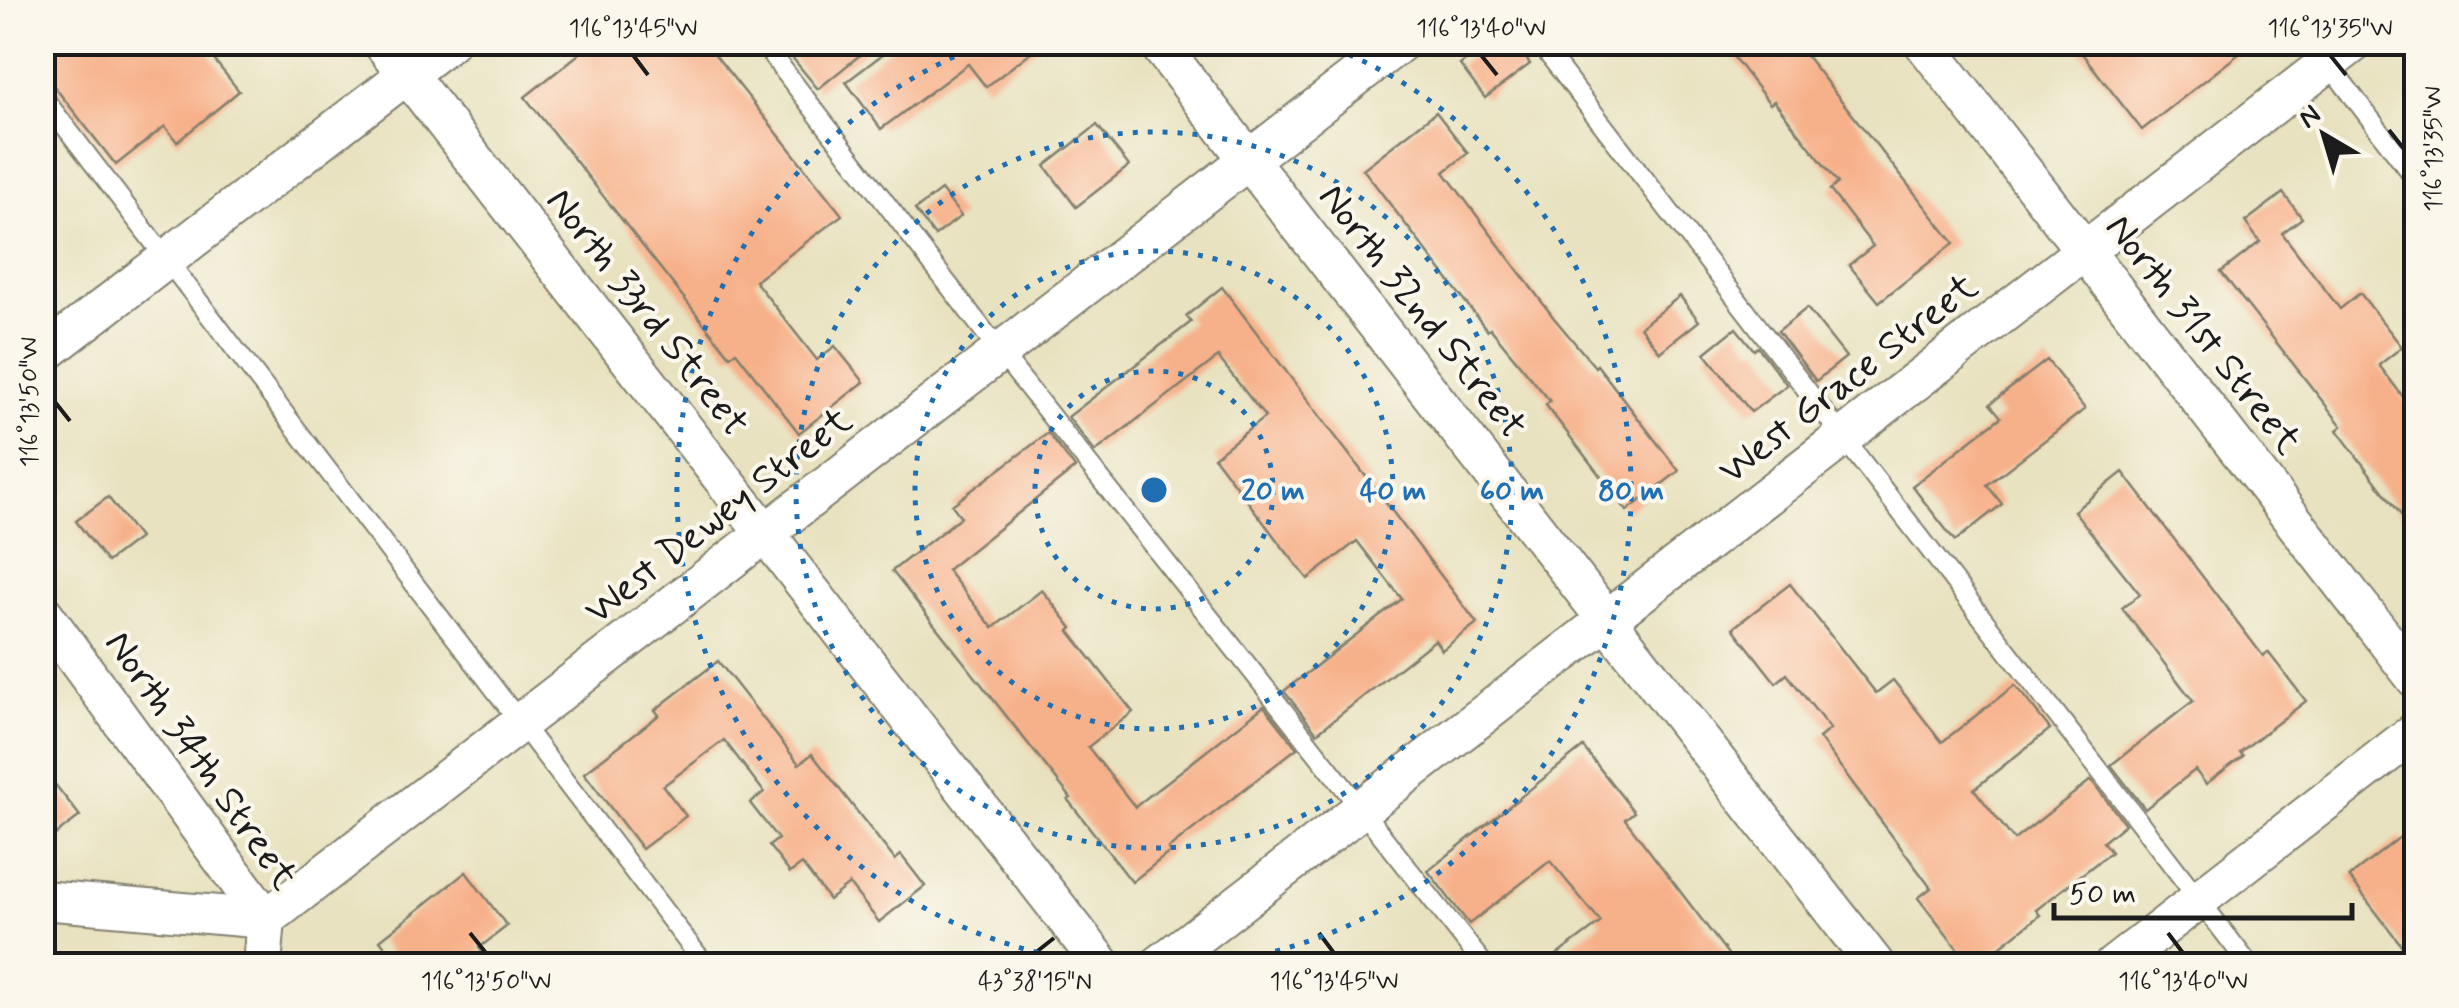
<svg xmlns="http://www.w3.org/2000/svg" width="2459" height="1008" font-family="Mynerve,sans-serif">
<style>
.building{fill:#f7b18a}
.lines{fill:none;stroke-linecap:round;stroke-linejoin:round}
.service-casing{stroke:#827f6e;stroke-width:22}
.minor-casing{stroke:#827f6e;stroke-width:42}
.service{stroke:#fff;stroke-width:18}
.minor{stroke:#fff;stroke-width:38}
.ticks{fill:none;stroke:#1c1c1c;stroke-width:4}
.ring{fill:none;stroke:#1f6fb2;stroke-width:5;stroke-dasharray:5 10}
.labels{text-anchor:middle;stroke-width:8;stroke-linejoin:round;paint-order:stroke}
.street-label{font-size:40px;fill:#1c1c1c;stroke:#fbf7ec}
.centre{fill:#1f6fb2;stroke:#fbf7ec;stroke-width:5}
.ring-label{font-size:30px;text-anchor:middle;font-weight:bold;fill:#1f6fb2;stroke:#fbf7ec;stroke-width:8;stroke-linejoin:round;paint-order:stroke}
.neatline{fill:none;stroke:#1c1c1c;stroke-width:4}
.ticks-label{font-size:25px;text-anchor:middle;fill:#1c1c1c}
</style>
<rect width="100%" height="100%" fill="#fbf7ec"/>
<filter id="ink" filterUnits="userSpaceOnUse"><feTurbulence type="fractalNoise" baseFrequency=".01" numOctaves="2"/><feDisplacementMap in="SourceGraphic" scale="20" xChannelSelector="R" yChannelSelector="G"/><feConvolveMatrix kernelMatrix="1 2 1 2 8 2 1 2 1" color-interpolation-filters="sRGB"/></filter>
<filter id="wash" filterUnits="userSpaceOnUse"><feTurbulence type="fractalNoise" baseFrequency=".0048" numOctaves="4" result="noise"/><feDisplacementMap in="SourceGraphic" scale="40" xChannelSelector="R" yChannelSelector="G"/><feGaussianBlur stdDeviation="2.25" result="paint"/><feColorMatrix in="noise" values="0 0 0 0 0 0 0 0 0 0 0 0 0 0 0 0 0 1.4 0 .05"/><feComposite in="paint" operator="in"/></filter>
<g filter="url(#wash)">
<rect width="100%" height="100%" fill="#e8e2c0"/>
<g id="blocks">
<!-- building -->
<g class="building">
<path d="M42 42H200L239 91 177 142 165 126 116 165 42 71Z"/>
<path d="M594 42H705L842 215 755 281 817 360 835 346 864 382 799 433 736 352 730 356 702 321 525 97Z"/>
<path d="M808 42H876L818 89 791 56Z"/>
<path d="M899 42H1044L986 87 968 64 881 129 846 82Z"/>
<path d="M1490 42H1514L1530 64 1485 98 1460 65Z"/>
<path d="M1722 42H1795L1954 243 1879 302 1849 265 1873 246 1830 190 1838 183 1774 101 1770 104Z"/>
<path d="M2073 42H2254L2142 130Z"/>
<path d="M1436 112 1468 153 1444 172 1554 318 1595 367 1597 365 1679 471 1627 511 1546 405 1550 401 1490 328 1487 330 1363 169Z"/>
<path d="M1097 125 1129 166 1076 207 1045 166Z"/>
<path d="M941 190 961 216 935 236 915 210Z"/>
<path d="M2283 193 2302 218 2282 233 2340 309 2360 293 2402 347 2379 365 2416 414V535L2337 430 2342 426 2221 272 2260 242 2245 222Z"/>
<path d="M1222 287 1477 623 1442 650 1435 640 1317 733 1284 691 1402 599 1357 541 1308 579 1277 540 1214 457 1265 417 1218 357 1095 452 1068 417 1191 322 1186 316Z"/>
<path d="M1680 296 1699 321 1660 352 1640 327Z"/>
<path d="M1807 308 1846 357 1816 381 1778 331Z"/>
<path d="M1736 328 1754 350 1758 347 1787 385 1751 412 1705 353Z"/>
<path d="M2047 360 2085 409 1987 485 2002 504 1955 541 1912 486 2001 417 1990 404Z"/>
<path d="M1048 433 1075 468 947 570 993 628 1042 590 1072 628 1069 631 1133 712 1088 747 1135 807 1264 706 1297 748 1168 849 1170 852 1132 882 1068 800 1071 798 892 571 961 517 952 505Z"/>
<path d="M2123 472 2263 656 2268 652 2306 701 2240 752 2243 756 2206 784 2195 770 2145 809 2111 765 2193 701 2122 608 2140 594 2074 511Z"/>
<path d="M108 497 139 538 107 562 76 521Z"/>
<path d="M1790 584 1876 693 1893 680 1942 742 2015 685 2050 729 1974 789 2014 840 2091 780 2125 824 2103 842 2111 852 2036 910 2040 915 1976 966H1971L1918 898 1931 888 1819 738 1830 729 1787 674 1776 683 1733 628Z"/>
<path d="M718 661 799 764 812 754 895 860 901 855 925 886 879 922 849 884 829 900 802 864 790 873 769 846 778 839 750 803 764 792 724 740 663 786 686 816 642 849 584 773 659 715 655 710Z"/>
<path d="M1583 747 1634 812 1625 819 1737 966H1542L1601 922 1550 861 1469 924 1428 871Z"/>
<path d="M42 768 80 816 42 845Z"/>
<path d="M2400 837 2416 859V964L2349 877Z"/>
<path d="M466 872 507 926 479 948 493 966H400L380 940Z"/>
</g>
</g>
</g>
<g filter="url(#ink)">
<use href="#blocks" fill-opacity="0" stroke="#827f6e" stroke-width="2.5"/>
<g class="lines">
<!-- service casing -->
<g class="service-casing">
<g id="service">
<path d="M762 42 1000 352 1485 966"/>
<path d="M1539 42 2250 966"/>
<path d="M2312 42 2416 179"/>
<path d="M42 96 706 966"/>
</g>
</g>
<!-- minor casing -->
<g class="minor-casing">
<g id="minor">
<path d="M382 42 1103 966"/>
<path d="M1157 42 1876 966"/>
<path d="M1923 42 2416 679"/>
<path d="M42 355 449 42"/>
<path d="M42 612 266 919 262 966"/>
<path d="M42 900 266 919 1401 42"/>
<path d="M1158 966 2355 42"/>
<path d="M2113 966 2416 731"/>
</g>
</g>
<!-- service -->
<use href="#service" class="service"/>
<!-- minor -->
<use href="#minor" class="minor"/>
</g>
</g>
<!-- ticks -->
<path class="ticks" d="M633 55 648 75M1481 55 1497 75M2330 55 2346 75M2389 130 2404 149M55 402 70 421M470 933 486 953M1319 933 1334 953M2168 933 2183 953M1035 953 1054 938"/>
<!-- distance rings -->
<g class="ring">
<circle cx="1154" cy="490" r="119"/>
<circle cx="1154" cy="490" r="239"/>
<circle cx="1154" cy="490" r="358"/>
<path d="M1112 965A477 477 0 0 1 987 43M1321 43A477 477 0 0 1 1196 965"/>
</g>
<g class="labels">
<!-- street labels -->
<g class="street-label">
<text transform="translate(1424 310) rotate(52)" y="14">North 32nd Street</text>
<text transform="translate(649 311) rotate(52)" y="14">North 33rd Street</text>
<text transform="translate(2205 333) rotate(52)" y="14">North 31st Street</text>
<text transform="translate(1847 377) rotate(-38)" y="14">West Grace Street</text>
<text transform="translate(717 514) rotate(-38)" y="14">West Dewey Street</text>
<text transform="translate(203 759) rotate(55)" y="14">North 34th Street</text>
</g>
</g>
<circle cx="1154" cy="490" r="15" class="centre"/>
<g class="ring-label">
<text x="1273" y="500">20 m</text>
<text x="1393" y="500">40 m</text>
<text x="1512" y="500">60 m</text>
<text x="1631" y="500">80 m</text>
</g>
<!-- margin -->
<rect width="2459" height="1008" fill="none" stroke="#fbf7ec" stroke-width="110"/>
<!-- north arrow -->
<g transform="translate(2324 135) rotate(322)" stroke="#fbf7ec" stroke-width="8" paint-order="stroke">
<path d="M0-8L18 38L0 25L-18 38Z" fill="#1c1c1c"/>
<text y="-15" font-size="28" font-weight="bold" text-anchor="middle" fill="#1c1c1c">N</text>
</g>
<!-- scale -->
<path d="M2054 903v15h298v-15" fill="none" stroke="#1c1c1c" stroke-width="5"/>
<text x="2069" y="903" font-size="30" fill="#1c1c1c" stroke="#fbf7ec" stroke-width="8" paint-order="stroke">50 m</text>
<rect x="55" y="55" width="2349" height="898" class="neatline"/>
<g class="ticks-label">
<text x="633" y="36">116°13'45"W</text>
<text x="1481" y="36">116°13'40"W</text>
<text x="2330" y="36">116°13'35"W</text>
<text transform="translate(2432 149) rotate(-90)" y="9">116°13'35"W</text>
<text transform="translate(28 402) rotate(-90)" y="9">116°13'50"W</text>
<text x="486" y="989">116°13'50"W</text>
<text x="1035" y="989">43°38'15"N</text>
<text x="1334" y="989">116°13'45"W</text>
<text x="2183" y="989">116°13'40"W</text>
</g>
</svg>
